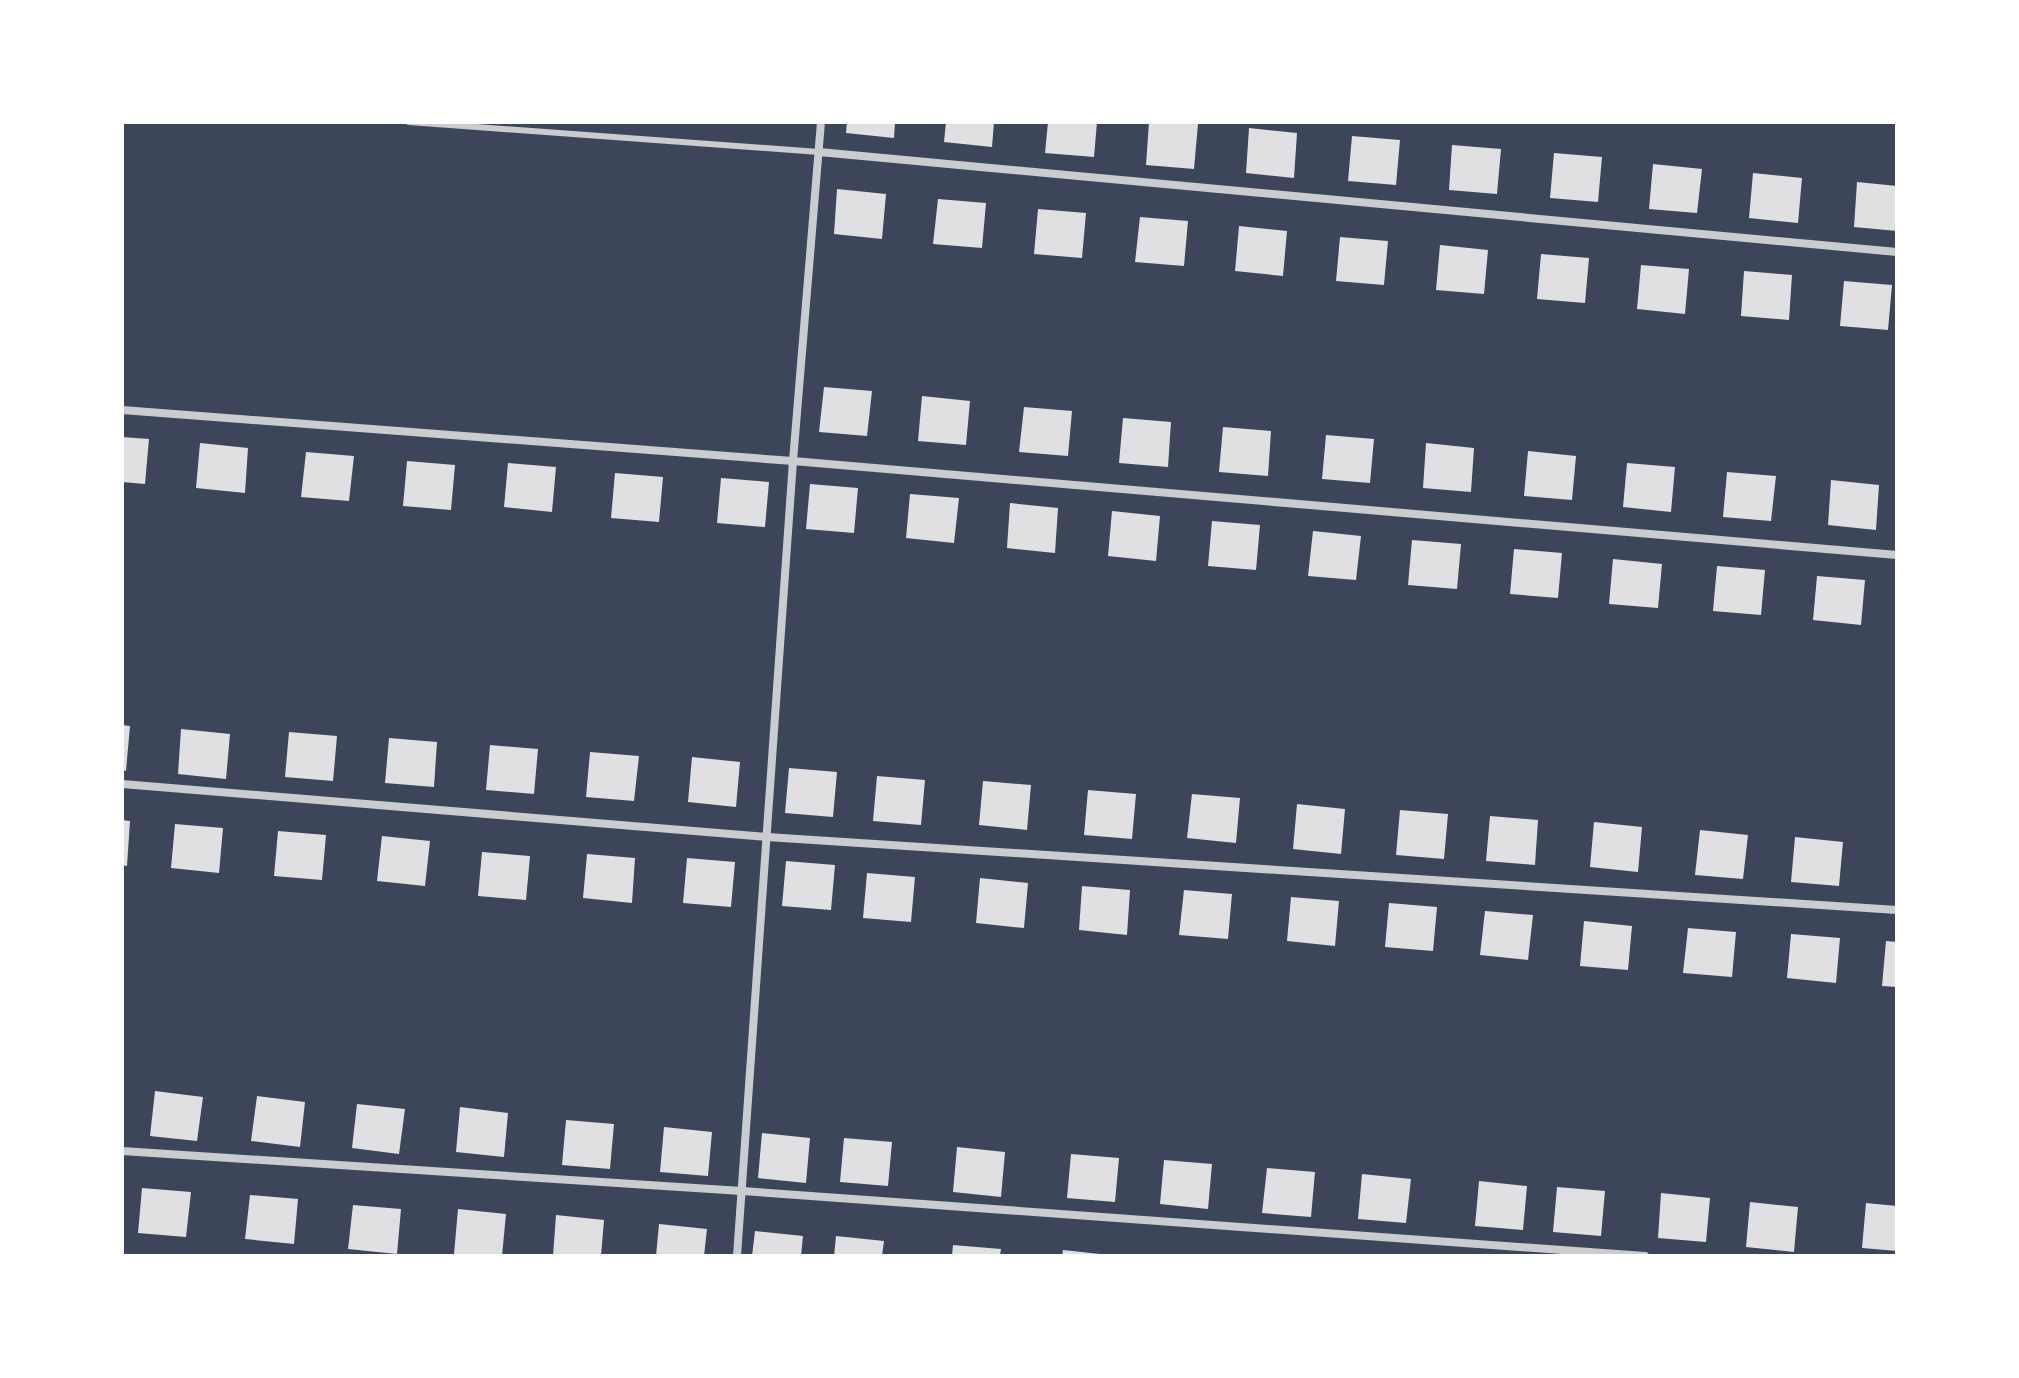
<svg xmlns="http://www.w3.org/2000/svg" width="2019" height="1378" font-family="'Source Sans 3',sans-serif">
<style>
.green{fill:#3c4559}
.building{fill:#e0e0e3}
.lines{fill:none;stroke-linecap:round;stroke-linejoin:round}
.service{stroke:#caccd0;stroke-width:6}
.minor{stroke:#caccd0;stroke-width:8}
</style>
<rect width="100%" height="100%" fill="#2d3142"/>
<!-- green -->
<rect class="green" x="122" y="122" width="1775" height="1134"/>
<!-- building -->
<g class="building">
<path d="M847 122H895L894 138 846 133Z"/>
<path d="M946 122H994L992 147 944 142Z"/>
<path d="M1048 122H1097L1094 157 1045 153Z"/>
<path d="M1149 122 1198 124 1194 169 1146 165Z"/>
<path d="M1249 128 1297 133 1294 178 1246 173Z"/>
<path d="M1352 136 1400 140 1396 185 1348 181Z"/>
<path d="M1452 145 1501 149 1497 194 1449 190Z"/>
<path d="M1554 153 1602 157 1598 202 1550 198Z"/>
<path d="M1653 164 1702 169 1697 213 1649 209Z"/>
<path d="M1753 173 1802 178 1798 223 1749 218Z"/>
<path d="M1857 182 1897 186V231L1854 227Z"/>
<path d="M837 189 886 194 882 239 834 234Z"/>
<path d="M938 199 986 203 982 248 933 244Z"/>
<path d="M1038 209 1086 213 1082 258 1034 254Z"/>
<path d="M1140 217 1188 221 1184 266 1135 262Z"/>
<path d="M1239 226 1287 231 1283 276 1235 271Z"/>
<path d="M1340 237 1388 241 1384 285 1336 281Z"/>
<path d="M1440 245 1488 250 1484 294 1436 290Z"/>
<path d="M1541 254 1589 258 1585 303 1537 299Z"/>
<path d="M1641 265 1689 269 1685 314 1637 309Z"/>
<path d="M1744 271 1792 275 1789 320 1741 316Z"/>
<path d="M1844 281 1892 285 1888 330 1840 326Z"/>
<path d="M824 387 872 391 867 436 819 432Z"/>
<path d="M922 396 970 401 966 445 918 441Z"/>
<path d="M1024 407 1072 411 1068 456 1019 452Z"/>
<path d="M1123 418 1171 422 1168 467 1119 463Z"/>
<path d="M1223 427 1271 431 1268 476 1219 472Z"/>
<path d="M1326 435 1374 439 1370 483 1322 479Z"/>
<path d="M122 437 149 439 145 484 122 482Z"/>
<path d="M200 443 248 448 245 493 196 488Z"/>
<path d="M1426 443 1474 448 1471 492 1423 488Z"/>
<path d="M1528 451 1576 456 1572 500 1524 496Z"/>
<path d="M306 452 354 456 349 501 301 497Z"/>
<path d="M407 461 455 465 451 510 403 506Z"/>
<path d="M508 463 556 467 552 512 504 507Z"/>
<path d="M1627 463 1675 467 1671 512 1623 507Z"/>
<path d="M1727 472 1776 476 1771 521 1723 517Z"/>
<path d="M615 473 663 477 659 522 611 518Z"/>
<path d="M721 478 769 482 765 527 717 523Z"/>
<path d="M1831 480 1879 485 1876 530 1828 525Z"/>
<path d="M810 484 858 488 854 533 806 529Z"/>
<path d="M910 494 959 498 954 543 906 538Z"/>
<path d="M1010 503 1058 508 1055 553 1007 548Z"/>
<path d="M1112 511 1160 516 1156 561 1108 556Z"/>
<path d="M1212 521 1260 525 1256 570 1208 566Z"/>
<path d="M1313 531 1361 536 1356 580 1308 576Z"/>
<path d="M1412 540 1461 544 1457 589 1408 585Z"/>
<path d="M1514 549 1562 553 1558 598 1510 594Z"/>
<path d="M1613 559 1662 564 1658 608 1609 604Z"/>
<path d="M1717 566 1765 570 1761 615 1713 611Z"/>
<path d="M1817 576 1865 580 1861 625 1813 620Z"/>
<path d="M122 725 130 726 126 771 122 770Z"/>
<path d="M181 729 230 734 226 779 178 774Z"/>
<path d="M289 732 337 736 333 781 285 777Z"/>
<path d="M389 738 437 742 434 787 385 783Z"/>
<path d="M490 745 538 749 534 794 486 790Z"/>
<path d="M590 752 639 756 634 801 586 797Z"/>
<path d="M692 757 740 762 736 807 688 802Z"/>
<path d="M789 768 837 772 833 817 785 813Z"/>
<path d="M877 776 925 780 921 825 873 821Z"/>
<path d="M983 781 1031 785 1027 830 979 825Z"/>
<path d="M1088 790 1136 794 1132 839 1084 835Z"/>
<path d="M1192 794 1240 798 1236 843 1187 838Z"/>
<path d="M1297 804 1345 809 1341 854 1293 849Z"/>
<path d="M1400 810 1448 814 1444 859 1396 855Z"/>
<path d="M1490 816 1538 820 1535 865 1486 861Z"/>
<path d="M122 820 130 821 127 866 122 865Z"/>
<path d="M1594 822 1642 827 1638 872 1590 867Z"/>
<path d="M175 824 223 828 219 873 171 868Z"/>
<path d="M1700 830 1748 835 1743 879 1695 875Z"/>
<path d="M278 831 326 835 322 880 274 876Z"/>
<path d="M382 836 430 841 425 886 377 881Z"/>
<path d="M1795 837 1843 842 1839 886 1791 882Z"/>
<path d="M482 852 530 856 526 900 478 896Z"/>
<path d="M587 854 635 858 632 903 583 898Z"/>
<path d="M687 858 735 862 731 907 683 903Z"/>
<path d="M786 861 835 865 831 910 782 906Z"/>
<path d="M867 873 915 877 911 922 863 918Z"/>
<path d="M980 878 1028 883 1024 928 976 923Z"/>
<path d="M1082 886 1130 890 1127 935 1079 930Z"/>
<path d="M1184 890 1232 894 1228 939 1179 935Z"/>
<path d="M1291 897 1339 901 1335 946 1287 941Z"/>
<path d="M1389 903 1437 907 1433 951 1385 947Z"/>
<path d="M1485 911 1533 915 1528 960 1480 955Z"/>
<path d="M1584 921 1632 926 1628 970 1580 966Z"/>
<path d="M1688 928 1736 932 1732 977 1683 973Z"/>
<path d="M1791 934 1840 938 1836 983 1787 978Z"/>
<path d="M1886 941 1897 942V987L1882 986Z"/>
<path d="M155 1091 203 1097 197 1141 150 1136Z"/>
<path d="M257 1096 305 1102 300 1147 251 1141Z"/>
<path d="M357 1104 405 1109 399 1154 352 1148Z"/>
<path d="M460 1107 508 1113 504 1157 456 1152Z"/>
<path d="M566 1120 614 1124 610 1169 562 1165Z"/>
<path d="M664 1127 712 1132 708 1176 660 1172Z"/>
<path d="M762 1133 810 1138 806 1183 758 1178Z"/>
<path d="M844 1138 892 1142 888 1186 840 1182Z"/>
<path d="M957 1147 1005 1152 1001 1197 953 1192Z"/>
<path d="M1071 1154 1119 1158 1115 1202 1067 1198Z"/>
<path d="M1164 1160 1212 1164 1208 1209 1160 1204Z"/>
<path d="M1267 1168 1315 1172 1311 1217 1262 1213Z"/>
<path d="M1362 1174 1411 1179 1406 1223 1358 1219Z"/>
<path d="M1479 1181 1527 1186 1523 1230 1475 1226Z"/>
<path d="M1557 1187 1605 1191 1601 1236 1553 1232Z"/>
<path d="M142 1188 191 1192 186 1237 138 1233Z"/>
<path d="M1661 1193 1710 1198 1706 1242 1658 1238Z"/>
<path d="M250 1195 298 1199 294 1244 245 1239Z"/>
<path d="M1750 1202 1798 1207 1794 1252 1746 1247Z"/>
<path d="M1866 1203 1897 1206V1251L1862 1248Z"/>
<path d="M353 1205 401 1209 397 1254 348 1249Z"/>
<path d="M458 1209 506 1214 502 1256 454 1254Z"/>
<path d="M556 1215 604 1220 601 1256H553Z"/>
<path d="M659 1224 707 1229 704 1256H656Z"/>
<path d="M755 1231 803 1236 801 1256H752Z"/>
<path d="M836 1236 884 1241 882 1256H834Z"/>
<path d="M953 1245 1001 1249 1000 1256H952Z"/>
<path d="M1063 1250 1100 1254V1256H1062Z"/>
</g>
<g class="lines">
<!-- service -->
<path class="service" d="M409 122 819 152"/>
<!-- minor -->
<g class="minor">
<path d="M819 152 1897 252"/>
<path d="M122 410 793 461 1897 555"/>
<path d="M122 784 767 837 1897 910"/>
<path d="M122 1151 742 1191 1645 1256"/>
<path d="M737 1256 793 461 821 122"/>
</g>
</g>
<!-- border -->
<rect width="2019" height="1378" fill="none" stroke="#ffffff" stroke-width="248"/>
</svg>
